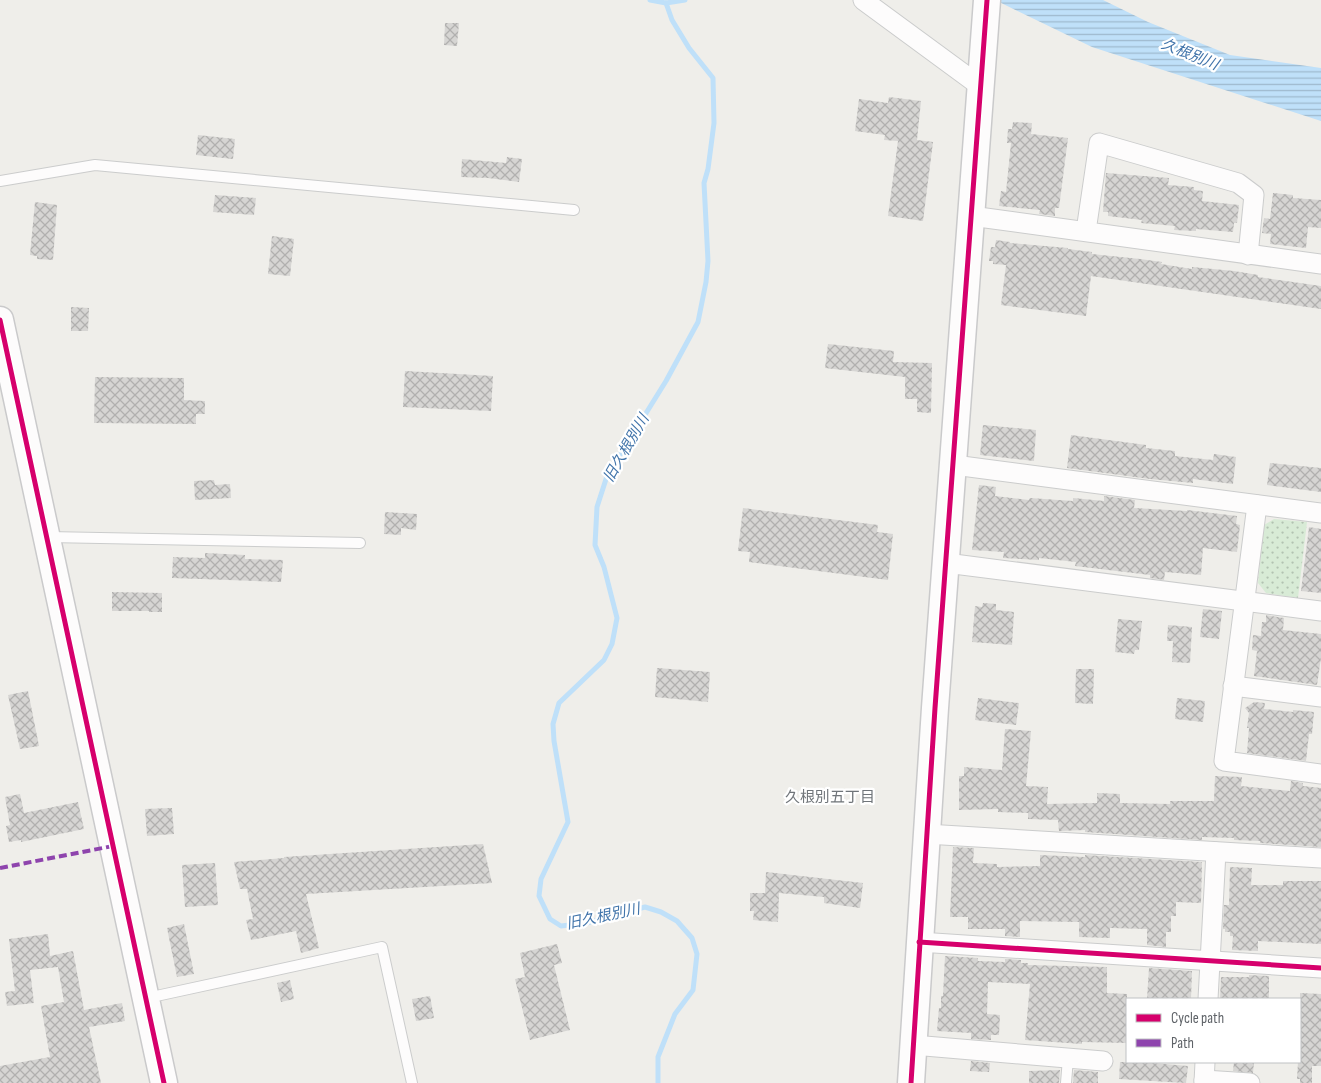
<svg xmlns="http://www.w3.org/2000/svg" width="1321" height="1083" font-family="'Sofia Sans Condensed','Noto Sans JP',sans-serif">
<style>
.green{fill:url(#green-dots)}
.water{fill:url(#water-rules)}
.lines{fill:none;stroke-linecap:round;stroke-linejoin:round}
.stream{stroke:#bfe0f9;stroke-width:5}
.building{fill:url(#building-cross-hatch)}
.lane-casing{stroke:#cbcccc;stroke-width:12}
.street-casing{stroke:#cbcccc;stroke-width:21}
.secondary-casing{stroke:#cacacb;stroke-width:29}
.lane{stroke:#fdfcfc;stroke-width:10}
.street{stroke:#fdfcfc;stroke-width:19}
.secondary{stroke:#fdfcfc;stroke-width:26}
.quiet{stroke:#8e44ad;stroke-width:4;stroke-dasharray:8 4;stroke-linecap:butt}
.cycleway-casing{stroke:#fff;stroke-width:8}
.cycleway{stroke:#d6006c;stroke-width:5}
.labels{text-anchor:middle;stroke-width:4.5;stroke-linejoin:round;paint-order:stroke}
.water-label{font-size:15px;font-style:italic;fill:#4174aa;stroke:#fff}
.neighbourhood-label{font-size:15px;fill:#70757a;stroke:#fff}
</style>
<defs>
<pattern id="green-dots" width="8" height="8" patternUnits="userSpaceOnUse" patternTransform="scale(1.25)"><rect width="8" height="8" fill="#d8ebd6"/><path d="M2 2h.1M6 6h.1" fill="none" stroke="#b2c2b1" stroke-width="1.8" stroke-linecap="round"/></pattern>
<pattern id="water-rules" width="6" height="5" patternUnits="userSpaceOnUse" patternTransform="scale(1.25)"><rect width="6" height="5" fill="#bfe0f9"/><path d="M0 2.5h6" fill="none" stroke="#9eb9cd"/></pattern>
<pattern id="building-cross-hatch" width="8" height="8" patternUnits="userSpaceOnUse" patternTransform="scale(1.25)"><rect width="8" height="8" fill="#d6d5d3"/><path d="M0 0l8 8M0 8l8-8" fill="none" stroke="#b1b0af"/></pattern>
</defs>
<rect width="100%" height="100%" fill="#efeeea"/>
<!-- green -->
<path class="green" d="M1274 519 1307 522 1298 598 1266 593 1258 583 1264 525Z"/>
<!-- water -->
<path class="water" d="M995 0H1103L1148 22 1230 55 1321 68V121L1092 47Z"/>
<g class="lines">
<!-- stream -->
<g class="stream">
<path d="M650 0 666 3 672 20 689 48 713 78 714 123 708 169 704 183 708 261 706 282 698 322 666 381 607 476 597 507 595 545 604 567 617 618 612 644 604 660 559 703 553 724 554 741 568 822 541 879 539 896 550 919 561 926 587 923 645 907 661 912 677 921 692 938 697 954 693 990 675 1014 658 1057V1083"/>
<path d="M666 3 685 0"/>
</g>
</g>
<!-- building -->
<g class="building">
<path d="M445 23H459L457 46 444 45Z"/>
<path d="M889 97 921 101 917 140 933 142 923 221 888 216 898 141 884 140 885 135 855 131 859 99 888 103Z"/>
<path d="M1013 122 1032 123 1031 134 1068 138 1059 208H1055V216L1039 214 1040 210 999 206 1001 191 1006 192 1011 143H1007L1008 129H1012Z"/>
<path d="M198 135 235 139 233 159 196 155Z"/>
<path d="M507 157 522 159 519 182 488 178 461 177 462 159 506 163Z"/>
<path d="M1106 173 1169 178 1168 185 1194 187V190L1203 191 1202 201 1239 205 1237 223H1234L1233 232 1196 229V231L1174 230 1175 226 1141 223 1142 220 1108 216V212H1103Z"/>
<path d="M1273 193 1293 195V198L1321 200V228L1308 227 1306 248 1270 244 1271 234 1262 233 1264 218 1270 219Z"/>
<path d="M215 195 256 198 254 215 213 212Z"/>
<path d="M35 202 57 205 53 260 37 259V256L30 255Z"/>
<path d="M272 236 294 239 290 276 268 274Z"/>
<path d="M996 240 1010 242V243L1068 248V249L1092 252V254L1140 259 1162 262 1161 264 1192 269V267L1234 271 1258 275V277L1321 286V309L1091 276 1086 316 1001 305 1006 265 993 264V261H989L991 247H995Z"/>
<path d="M71 307 89 308 88 331H71Z"/>
<path d="M828 344 894 351 893 362 932 363 931 413 917 412V399H905V377L825 368Z"/>
<path d="M405 371 493 376 491 411 403 407Z"/>
<path d="M95 377 184 378V400L205 401V414H196V424L94 423Z"/>
<path d="M983 425 1036 430 1034 461 980 455Z"/>
<path d="M1071 435 1146 445V448L1175 451V456L1213 460 1214 454 1236 457 1233 484 1193 479V483L1150 479 1067 468Z"/>
<path d="M1270 463 1321 468V492L1267 485Z"/>
<path d="M214 480 215 485 230 484 231 498 195 500 194 481Z"/>
<path d="M979 485 996 487 995 496 1029 500 1030 498 1073 501V498L1104 501V496L1135 500 1134 508 1187 511V510L1237 516 1236 524 1240 525 1237 552 1203 548 1201 575 1165 572 1164 580 1150 578V575L1075 566 1076 562 1039 558V560L1003 558 1004 552 972 550Z"/>
<path d="M743 508 878 525 877 532 893 534 888 580 749 562 750 552 738 551Z"/>
<path d="M385 512 417 514 416 530 401 528V535L384 534Z"/>
<path d="M1309 527 1321 529V593L1301 591Z"/>
<path d="M205 553 245 555V559L283 560 281 582 172 578 173 557 205 558Z"/>
<path d="M112 592 162 593V612H149V611H112Z"/>
<path d="M983 603 996 604V610L1014 612 1012 645 972 642 975 606 982 607Z"/>
<path d="M1203 609 1222 611 1219 639 1200 637Z"/>
<path d="M1266 615 1284 618 1283 630 1321 634V658L1317 685 1254 676 1257 651 1252 650 1253 635 1261 636 1262 622H1266Z"/>
<path d="M1118 619 1142 621 1139 650H1135L1134 654 1115 652Z"/>
<path d="M1168 625 1192 627 1190 663 1172 662 1173 641H1167Z"/>
<path d="M657 668 710 672 708 702 655 697Z"/>
<path d="M1076 669H1094L1093 704 1075 703Z"/>
<path d="M28 691 39 746 20 749 8 695Z"/>
<path d="M978 698 1019 703 1016 725 975 720Z"/>
<path d="M1177 698 1205 701 1203 722 1175 719Z"/>
<path d="M1254 702 1265 703 1264 709 1293 712V710L1314 712 1312 734H1309L1306 761 1247 753 1249 728H1247L1249 713 1245 708Z"/>
<path d="M1005 729 1031 731 1026 786 1048 787 1047 804 1097 803V793L1120 794V803L1170 804V801H1214L1215 776 1242 777 1241 786 1290 791 1291 781 1303 783V786L1321 788V847L1260 843V841L1234 840V838L1202 837V840L1085 832V830L1059 831 1058 820 1028 819V813L998 812V809L959 810V776H964V767L1002 770Z"/>
<path d="M20 794 24 813 78 802 84 829 21 842V840L9 842 6 826 10 825 5 797Z"/>
<path d="M172 808 174 834 147 836 145 809Z"/>
<path d="M483 844 492 883 306 894 319 948 301 953 296 931 251 940 246 920 253 919 247 889H240L234 862 284 858V857Z"/>
<path d="M953 847 974 848 973 863 997 864V867L1040 866V855L1085 857V855L1202 862 1201 903 1176 902V916H1171V932H1166V947L1147 945V929L1110 928V938L1079 937V922L1020 921V937L1005 936V929H968V917H950Z"/>
<path d="M215 863 218 905 185 907 182 865Z"/>
<path d="M1230 867 1252 868 1251 885H1283V881H1321V944L1258 941V951L1232 950 1233 936H1230V932H1225V929H1223L1224 905H1229Z"/>
<path d="M766 872 863 883 860 908 824 903V897L779 893 778 922 753 920 754 911H750V893H765Z"/>
<path d="M184 924 194 974 177 977 167 928Z"/>
<path d="M48 934 50 956 73 951 84 1010 122 1003 125 1021 89 1027 101 1083H0V1066L50 1057 41 1006 64 1002 58 967 30 970 34 1003 7 1006 5 992 15 991 9 939Z"/>
<path d="M557 944 562 963 554 965 570 1030 530 1040 515 979 525 977 520 953Z"/>
<path d="M945 956 978 958V961L1005 962V959L1021 960V963H1028V965H1030L1107 967V993L1127 994V1043L1082 1042V1044L1025 1040 1030 984 988 982 987 1014 1000 1015 999 1035H991V1040L971 1039V1033L937 1031 939 1008H941V996H943Z"/>
<path d="M1149 968 1192 971 1191 999H1147Z"/>
<path d="M1249 975 1269 976V999H1220L1221 977H1249Z"/>
<path d="M290 980 294 999 281 1002 277 983Z"/>
<path d="M1300 993 1321 994V1066H1312V1083H1300V1079H1297L1298 1062H1300Z"/>
<path d="M430 996 434 1018 416 1021 412 999Z"/>
<path d="M971 1061 990 1063 989 1072 970 1071Z"/>
<path d="M1120 1062H1141L1188 1066 1186 1083 1119 1079Z"/>
<path d="M1234 1062H1254L1253 1073 1233 1071Z"/>
<path d="M1060 1070 1059 1083H1029V1071Z"/>
<path d="M1074 1070 1098 1072V1083H1073Z"/>
</g>
<g class="lines">
<!-- lane casing -->
<g class="lane-casing">
<g id="lane">
<path d="M0 181 95 165 574 210"/>
<path d="M48 537 360 543"/>
<path d="M147 998 382 947 412 1083"/>
<path d="M1066 1083 1068 1058"/>
</g>
</g>
<!-- street casing -->
<g class="street-casing">
<g id="street">
<path d="M863 0 980 86"/>
<path d="M971 216 1321 264"/>
<path d="M1086 231 1099 143 1238 183 1254 195 1248 255"/>
<path d="M954 465 1321 513"/>
<path d="M1257 505 1224 761 1321 774"/>
<path d="M946 563 1321 611"/>
<path d="M1233 686 1321 697"/>
<path d="M926 834 1321 858"/>
<path d="M919 942 1321 968"/>
<path d="M1208 999 1216 852"/>
<path d="M913 1045 1103 1061"/>
<path d="M1204 1080 1250 1083"/>
<path d="M1204 1083 1205 1062"/>
</g>
</g>
<!-- secondary casing -->
<g class="secondary-casing">
<g id="secondary">
<path d="M0 320 164 1083"/>
<path d="M911 1083 935 708 987 0"/>
</g>
</g>
<!-- lane -->
<use href="#lane" class="lane"/>
<!-- street -->
<use href="#street" class="street"/>
<!-- secondary -->
<use href="#secondary" class="secondary"/>
<!-- quiet -->
<path class="quiet" d="M0 868 113 846"/>
<!-- cycleway casing -->
<g class="cycleway-casing">
<g id="cycleway">
<path d="M0 320 164 1083"/>
<path d="M919 942 1321 968"/>
<path d="M911 1083 935 708 987 0"/>
</g>
</g>
<!-- cycleway -->
<use href="#cycleway" class="cycleway"/>
</g>
<g class="labels">
<!-- water labels -->
<g class="water-label">
<text transform="translate(1190 54) rotate(22)" y="5">久根別川</text>
<text transform="translate(626 448) rotate(-60)" y="5">旧久根別川</text>
<text transform="translate(603 916) rotate(-12)" y="5">旧久根別川</text>
</g>
<!-- neighbourhood labels -->
<g class="neighbourhood-label">
<text x="830" y="802">久根別五丁目</text>
</g>
</g>
<!-- legend -->
<rect x="1126" y="998" width="175" height="65" fill="#ffffff" stroke="#bfc1c3"/>
<rect x="1136" y="1014" width="25" height="8" fill="#d6006c" stroke="#bfc1c3"/>
<text x="1171" y="1023" font-size="15" fill="#5f6368">Cycle path</text>
<rect x="1136" y="1039" width="25" height="8" fill="#8e44ad" stroke="#bfc1c3"/>
<text x="1171" y="1048" font-size="15" fill="#5f6368">Path</text>
</svg>
